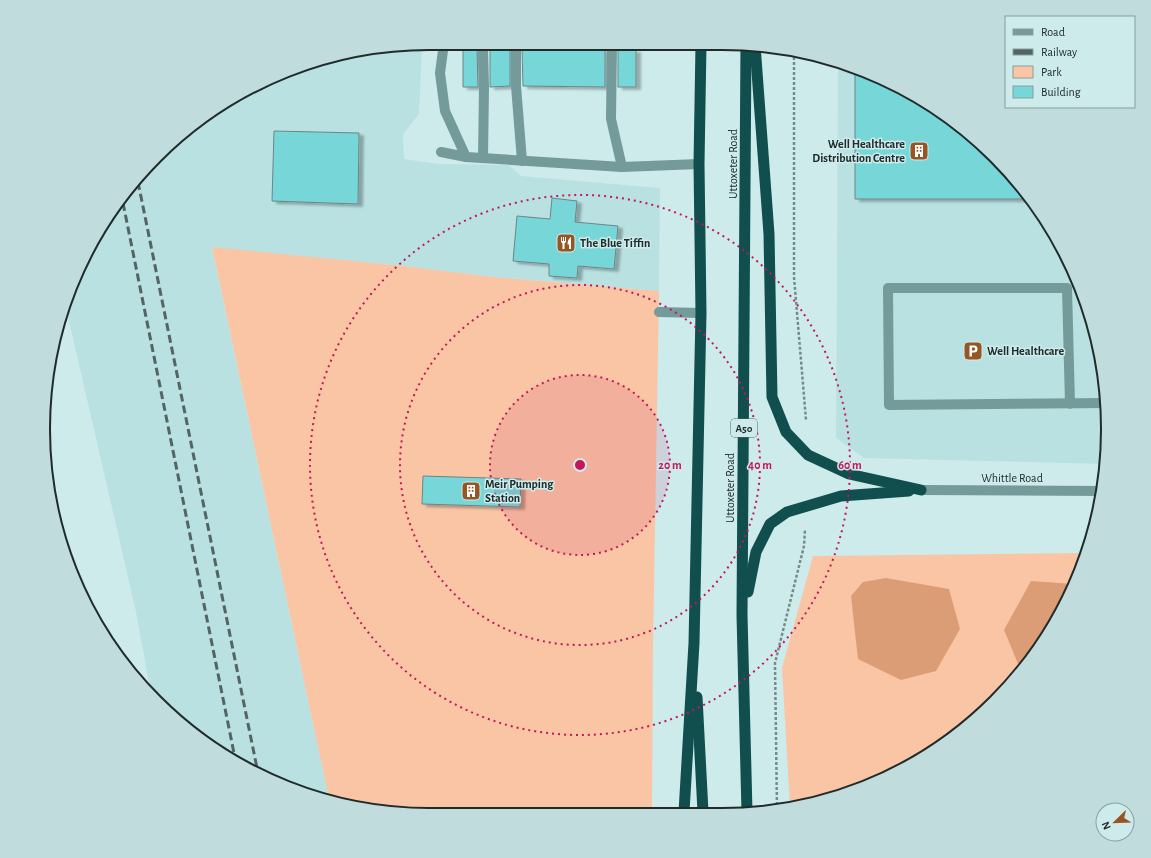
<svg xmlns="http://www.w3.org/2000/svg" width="1151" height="858" font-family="'Alegreya Sans',sans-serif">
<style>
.built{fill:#bae1e1}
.green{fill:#f9c5a5}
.forest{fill:#db9d76}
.building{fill:#76d6d8;stroke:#6c8687;filter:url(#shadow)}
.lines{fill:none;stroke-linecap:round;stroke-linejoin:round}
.path{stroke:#768a8a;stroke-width:2.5;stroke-dasharray:3 2;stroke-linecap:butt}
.service{stroke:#759a9a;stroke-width:10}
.minor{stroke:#759a9a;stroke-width:10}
.trunk{stroke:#114e4e;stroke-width:11}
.rail{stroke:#546464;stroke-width:3;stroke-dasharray:8 4;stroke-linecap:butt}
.ring{fill:none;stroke:#c2185b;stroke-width:2;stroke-dasharray:2 4}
.labels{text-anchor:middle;stroke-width:3;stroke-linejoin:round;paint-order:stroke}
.shield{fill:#ceebeb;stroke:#546565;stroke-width:1}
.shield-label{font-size:11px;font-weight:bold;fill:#202b2b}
.poi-label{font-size:12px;font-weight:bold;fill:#202b2b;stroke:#ceebeb;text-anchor:start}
.street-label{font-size:12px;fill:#202b2b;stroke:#ceebeb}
.rim{fill:none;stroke:#202b2b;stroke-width:2}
.centre{fill:#c2185b;stroke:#ceebeb;stroke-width:2}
.ring-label{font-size:12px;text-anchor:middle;font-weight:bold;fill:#c2185b;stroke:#ceebeb;stroke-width:3;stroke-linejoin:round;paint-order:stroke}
</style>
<defs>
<filter id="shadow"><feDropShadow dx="4.5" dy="2.5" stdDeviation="1" flood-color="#0004"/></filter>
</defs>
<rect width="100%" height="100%" fill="#ceebeb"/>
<!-- built -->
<g class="built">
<path d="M422 44 419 114 403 134 404 159 439 164 509 165 521 176 660 188 659 291 493 277 404 266 212 248 329 799 305 795 236 763 175 719 151 694 136 612 66 308 83 258 156 156 236 95 329 56Z"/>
<path d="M838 63 937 108 1028 194 1068 258 1095 329 1107 404 1105 464 864 458 836 438Z"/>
</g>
<!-- green -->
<g class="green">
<path d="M212 247 404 266 493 277 659 291 653 646 652 812 404 814 329 799Z"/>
<path d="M1087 553 1056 622 1012 684 957 735 870 786 790 807 782 668 813 556Z"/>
</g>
<!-- forest -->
<g class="forest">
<path d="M886 578 949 589 960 629 936 671 901 680 858 659 851 596 863 582Z"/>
<path d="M1031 581 1073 584 1056 622 1021 671 1004 630Z"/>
</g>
<!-- building -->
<g class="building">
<path d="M463 49H477L478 87H463Z"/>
<path d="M490 49H510V86L490 87Z"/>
<path d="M522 49H605V87L523 86Z"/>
<rect x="618" y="50" width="18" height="37"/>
<path d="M855 71 937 108 1028 194 1032 199H855Z"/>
<path d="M274 131 359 133 358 204 272 201Z"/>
<path d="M552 198 577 201 575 222 618 226 614 269 578 266 577 278 549 276V264L513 261 517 216 550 219Z"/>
<path d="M423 476 521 479 520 507 422 504Z"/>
</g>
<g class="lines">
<!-- path -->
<g class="path">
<path d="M794 52V277L806 420"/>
<path d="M777 810 775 663 804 546 805 529"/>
</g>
<!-- service -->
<g class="service">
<path d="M444 43 440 73 445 111 466 157"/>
<path d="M516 43V86L522 161"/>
<path d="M612 43 611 119 622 167"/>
<path d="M441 152 466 157 622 167 699 164"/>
<path d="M483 158 484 87 483 49 486 43"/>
<path d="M659 312 701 313"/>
<path d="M1070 404 1067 288H888L889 405 1107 403"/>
</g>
<!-- minor -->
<path class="minor" d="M921 490 1102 491"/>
<!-- trunk -->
<g class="trunk">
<path d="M746 44 742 615 747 812"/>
<path d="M755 45 769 234 772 397 786 432 808 455 849 474 921 490"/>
<path d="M748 592 756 552 770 524 787 512 841 496 909 491"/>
<path d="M697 697 703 812"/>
<path d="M684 812 694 643 701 313 699 164 701 44"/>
</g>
<!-- rail -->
<g class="rail">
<path d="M138 182 258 773"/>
<path d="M123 203 236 763"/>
</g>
</g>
<!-- distance rings -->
<circle cx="580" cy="465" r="90" fill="#c2185b" fill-opacity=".12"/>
<g class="ring">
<circle cx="580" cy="465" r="90"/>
<circle cx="580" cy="465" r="180"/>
<circle cx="580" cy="465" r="270"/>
</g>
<!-- icons -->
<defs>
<g id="building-square" transform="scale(1)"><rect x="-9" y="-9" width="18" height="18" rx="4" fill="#975424" stroke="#ceebeb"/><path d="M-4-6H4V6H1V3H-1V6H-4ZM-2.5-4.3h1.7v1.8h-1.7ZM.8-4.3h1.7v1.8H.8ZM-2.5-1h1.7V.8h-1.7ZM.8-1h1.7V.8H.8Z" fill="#fff"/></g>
<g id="restaurant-square" transform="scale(1)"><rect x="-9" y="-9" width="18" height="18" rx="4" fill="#975424" stroke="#ceebeb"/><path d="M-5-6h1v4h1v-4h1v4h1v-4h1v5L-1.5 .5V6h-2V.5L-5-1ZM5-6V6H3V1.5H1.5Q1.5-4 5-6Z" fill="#fff"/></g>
<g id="parking-square" transform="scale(1)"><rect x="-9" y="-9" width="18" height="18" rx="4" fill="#975424" stroke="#ceebeb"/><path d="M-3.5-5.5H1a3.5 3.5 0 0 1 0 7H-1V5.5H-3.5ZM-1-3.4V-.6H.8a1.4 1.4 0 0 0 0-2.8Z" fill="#fff"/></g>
</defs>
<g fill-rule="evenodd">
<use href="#building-square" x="919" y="151"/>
<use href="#restaurant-square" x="566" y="243"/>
<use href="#parking-square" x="973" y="351"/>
<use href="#building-square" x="471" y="491"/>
</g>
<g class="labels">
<!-- shield labels -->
<rect class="shield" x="731" y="419" width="26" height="18" rx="3"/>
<g class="shield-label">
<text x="744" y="432">A50</text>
</g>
<!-- poi labels -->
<g class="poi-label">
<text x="905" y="148" text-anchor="end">Well Healthcare<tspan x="905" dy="14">Distribution Centre</tspan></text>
<text x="580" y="247">The Blue Tiffin</text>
<text x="987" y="355">Well Healthcare</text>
<text x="485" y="488">Meir Pumping<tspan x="485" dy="14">Station</tspan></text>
</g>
<!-- street labels -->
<g class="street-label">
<text transform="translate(733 164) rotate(-90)" y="4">Uttoxeter Road</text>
<text x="1012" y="482">Whittle Road</text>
<text transform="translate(730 488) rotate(-90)" y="4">Uttoxeter Road</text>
</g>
</g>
<!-- crop -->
<path d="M0 0H1151V858H0ZM429 50H722A379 379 0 0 1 1101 429V429A379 379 0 0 1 722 808H429A379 379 0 0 1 50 429V429A379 379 0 0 1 429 50Z" fill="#c0dcdc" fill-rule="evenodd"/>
<path class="rim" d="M429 50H722A379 379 0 0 1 1101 429V429A379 379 0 0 1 722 808H429A379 379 0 0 1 50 429V429A379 379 0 0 1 429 50Z"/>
<circle cx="580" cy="465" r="6" class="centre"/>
<g class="ring-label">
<text x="670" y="469">20 m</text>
<text x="760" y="469">40 m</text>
<text x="850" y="469">60 m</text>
</g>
<!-- legend -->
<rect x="1005" y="16" width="130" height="92" fill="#ceebeb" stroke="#889e9e"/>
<rect x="1013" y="29" width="20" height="6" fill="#759a9a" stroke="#889e9e"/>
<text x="1041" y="36" font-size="12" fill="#202b2b">Road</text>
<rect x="1013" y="49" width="20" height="6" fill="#546464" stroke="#889e9e"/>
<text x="1041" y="56" font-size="12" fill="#202b2b">Railway</text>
<rect x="1013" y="66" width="20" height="12" fill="#f9c5a5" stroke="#889e9e"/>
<text x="1041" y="76" font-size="12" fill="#202b2b">Park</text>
<rect x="1013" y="86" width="20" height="12" fill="#76d6d8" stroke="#889e9e"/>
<text x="1041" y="96" font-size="12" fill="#202b2b">Building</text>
<!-- north arrow -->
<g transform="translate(1115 822) rotate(247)"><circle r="19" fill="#ceebeb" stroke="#889e9e"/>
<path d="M0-3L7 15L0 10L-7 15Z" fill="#975424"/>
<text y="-6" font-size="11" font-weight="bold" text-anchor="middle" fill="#202b2b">N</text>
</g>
</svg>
